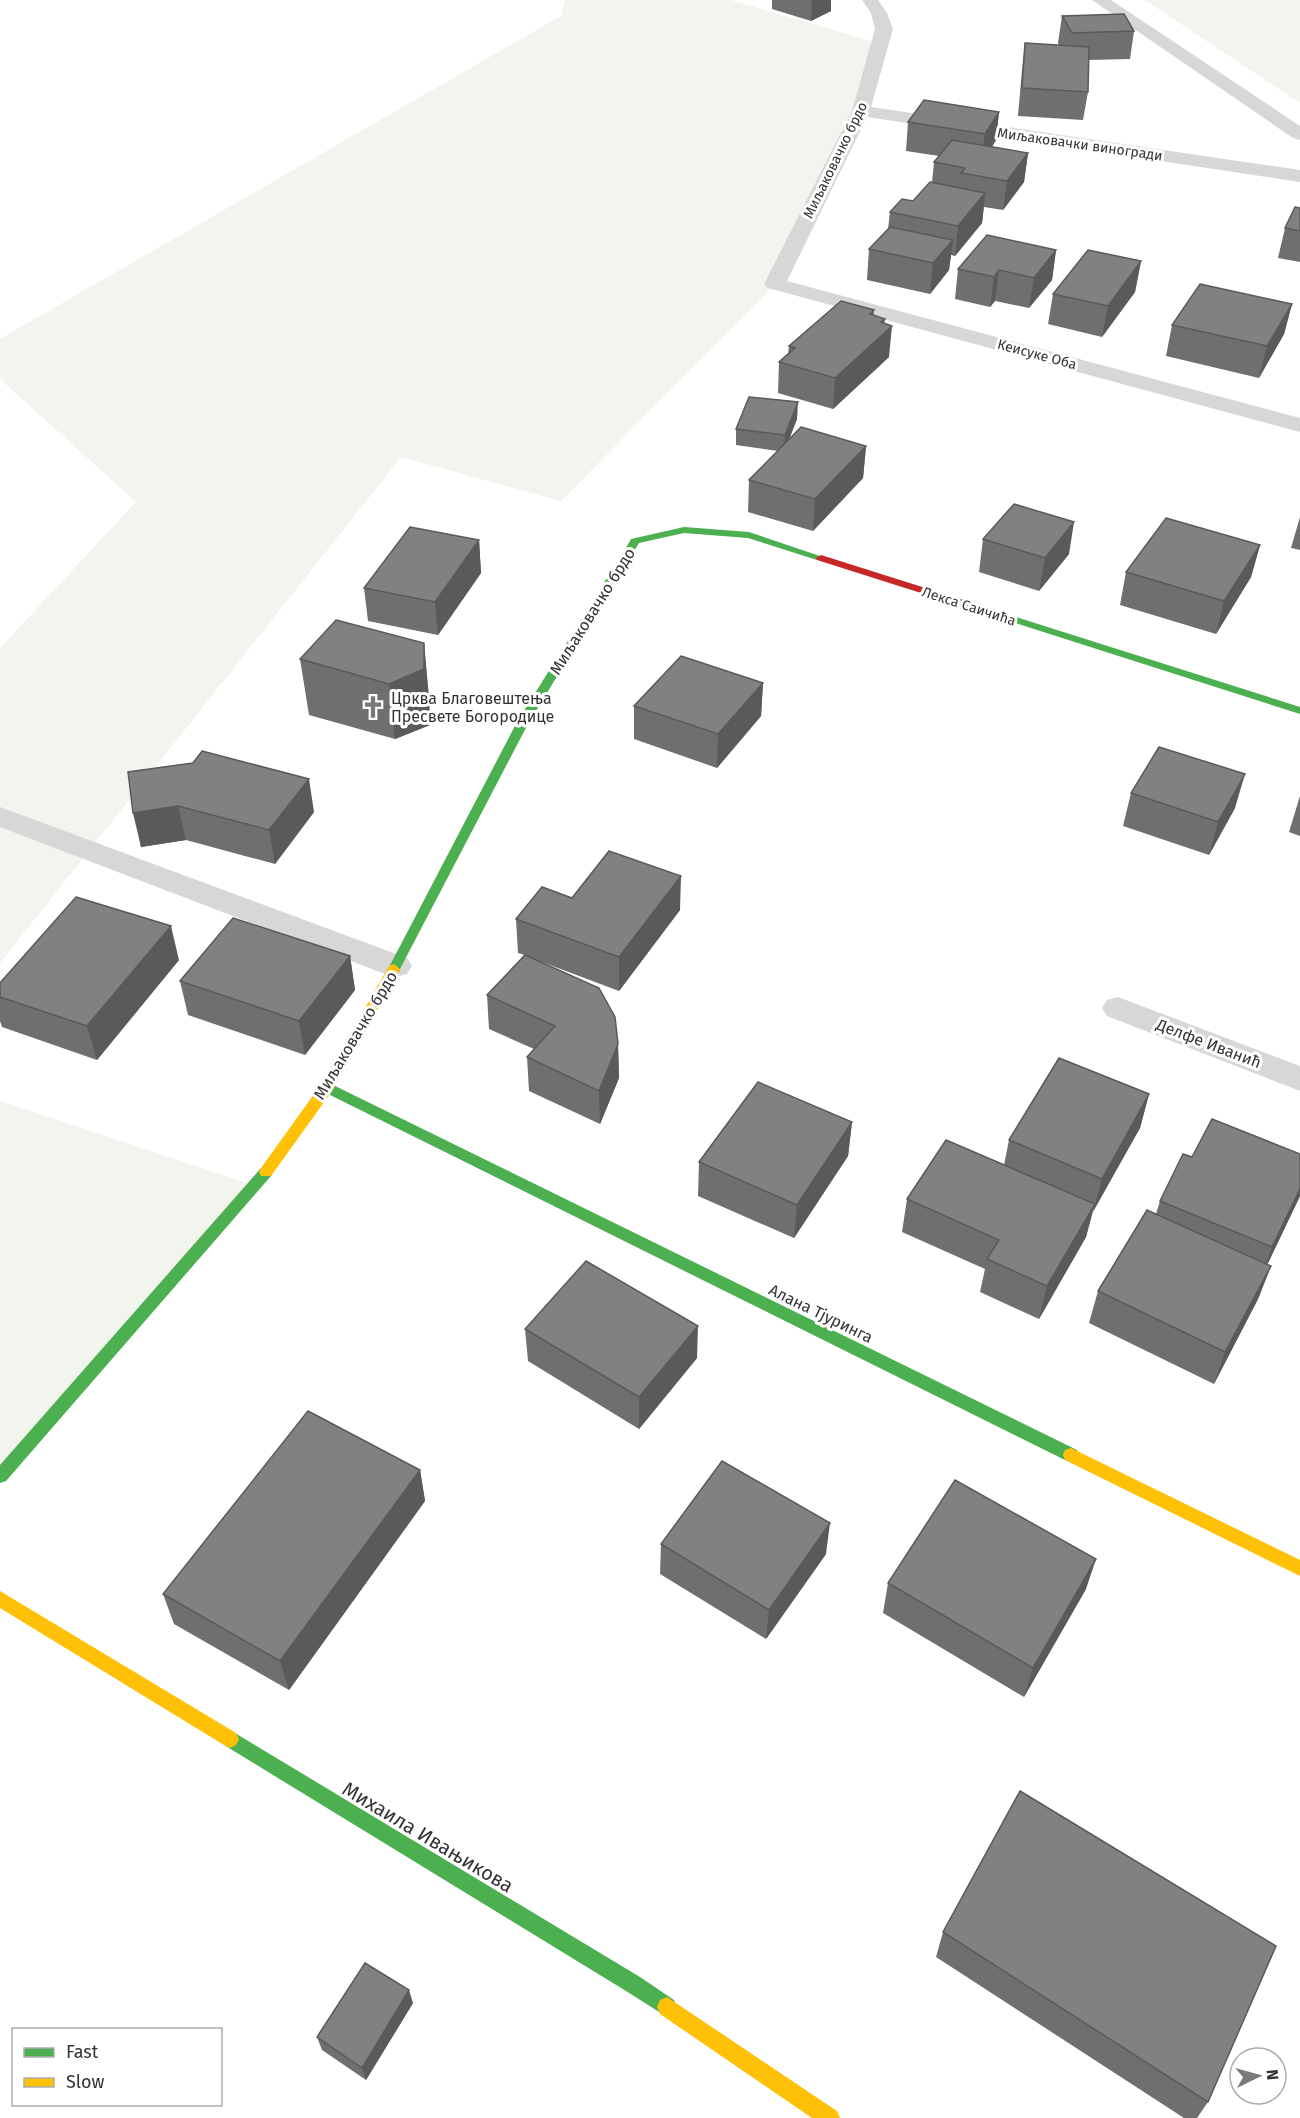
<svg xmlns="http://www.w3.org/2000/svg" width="1300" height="2118" font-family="'Fira Sans',sans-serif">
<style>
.green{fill:#f1f5ed}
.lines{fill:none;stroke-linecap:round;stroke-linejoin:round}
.street{fill:#d7d7d7;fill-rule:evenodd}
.fast{fill:#4caf50;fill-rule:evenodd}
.slow{fill:#ffc107;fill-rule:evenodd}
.jam{fill:#c62828;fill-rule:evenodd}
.wall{fill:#6f6f6f}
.shaded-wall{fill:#5a5a5a}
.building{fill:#818181;stroke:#5a5a5a;stroke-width:1.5}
.labels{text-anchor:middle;stroke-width:6;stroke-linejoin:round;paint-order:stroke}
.far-street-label{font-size:14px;fill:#333;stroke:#fff}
.street-label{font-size:16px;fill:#333;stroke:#fff}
.poi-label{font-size:16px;fill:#333;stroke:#fff;text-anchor:start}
.near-street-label{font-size:20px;fill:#333;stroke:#fff}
</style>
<rect width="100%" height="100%" fill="#fff"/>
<!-- green -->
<g class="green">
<path d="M565 0H731L874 42 865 96 775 284 561 501 401 457 0 963V648L136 502 0 379V339L561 16Z"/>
<path d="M1145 0H1300V103Z"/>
<path d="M0 1101 256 1186 0 1482Z"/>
</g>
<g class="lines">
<!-- street -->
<g class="street">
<path d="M862 0H878L887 13 893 29 871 107 1300 170V182L867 117 787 281 1300 418V432L768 288 764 284 852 111 875 29 871 13Z"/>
<path d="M1092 0H1111L1300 126V140L1293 138Z"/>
<path d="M0 807 407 958 412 966 407 974 396 977 385 974 0 827Z"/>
<path d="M1118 997 1300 1066V1091L1107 1016 1102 1008 1107 1000Z"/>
</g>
<!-- fast -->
<g class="fast">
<path d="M684 527 749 532 826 558 825 560H817L748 538 684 533 639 543 529 722 400 969 399 972H389L388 969 517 722 630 541 631 539Z"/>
<path d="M988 608 1300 707V714L984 613 983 611Z"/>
<path d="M327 1082 1077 1450 1079 1455 1077 1460 1071 1462 1065 1460 322 1091 320 1087 322 1083Z"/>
<path d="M266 1167 271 1168 273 1172 271 1176 6 1481 0 1483V1465L261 1168Z"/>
<path d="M230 1730 640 1977 674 2000 677 2007 674 2014 667 2017 626 1991 224 1745 221 1739 224 1733Z"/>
</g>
<!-- slow -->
<g class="slow">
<path d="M394 964 400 969 332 1091 271 1176H261L259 1172 261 1168 322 1083 389 966Z"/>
<path d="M1071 1448 1300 1560V1576L1065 1460 1063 1455 1065 1450Z"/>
<path d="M0 1591 236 1733 239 1739 236 1745 230 1748 224 1745 0 1608Z"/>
<path d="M667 1997 837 2111 840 2118H812L660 2014 657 2007 660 2000Z"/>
</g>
<!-- jam -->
<path class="jam" d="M821 555 992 609 993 611 992 613H984L817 560 816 558Z"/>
</g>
<!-- wall -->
<g class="wall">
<path d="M772 0H831V11L811 21 772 9Z"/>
<path d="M1062 16 1134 31 1130 59 1088 60V92L1083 120 1018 116 1022 70 1025 43 1059 45 1058 43Z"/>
<path d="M999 112 996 140 992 147 1028 153 1024 182 1003 210 984 207 982 223 955 256 951 255 949 270 930 294 867 280 869 249 888 229 890 212 913 201 932 183 934 162 939 156 906 151 908 122Z"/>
<path d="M1300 208V262L1278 258 1285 228Z"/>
<path d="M1056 250 1052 280 1029 308 995 301 990 307 955 299 958 269Z"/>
<path d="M1141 261 1135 292 1102 337 1048 324 1053 294Z"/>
<path d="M1292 304 1284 334 1259 378 1166 356 1172 325Z"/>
<path d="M874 310V315L884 324 889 357 833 409 778 393 779 362 788 354 789 346Z"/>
<path d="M797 419 789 440 866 446 863 478 813 531 748 512 749 480 778 451 736 445V429Z"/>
<path d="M1300 517V550L1291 548Z"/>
<path d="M983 539 1069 554 1039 591 979 572Z"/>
<path d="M479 540 481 573 438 635 368 621 364 588Z"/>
<path d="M1260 545 1251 577 1216 634 1120 605 1126 572Z"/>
<path d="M424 643 429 699 430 725 395 739 309 715 300 659Z"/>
<path d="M763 683 761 716 717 768 634 739V706Z"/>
<path d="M128 772 314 812 275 864 186 840 141 847Z"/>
<path d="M1131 793 1235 808 1209 855 1123 826Z"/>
<path d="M1300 796V836L1289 832Z"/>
<path d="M572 898 680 910 619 991 526 956 618 1044 619 1078 600 1124 529 1091 527 1057 534 1049 489 1029 487 995 525 955 518 953 516 919Z"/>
<path d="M350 956 355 990 305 1055 188 1015 180 981Z"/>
<path d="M179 960 97 1060 2 1027 0 1021V983Z"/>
<path d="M1149 1094 1140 1128 1092 1212 1086 1237 1039 1319 980 1292 985 1269 902 1232 907 1199 1004 1165 1009 1140Z"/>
<path d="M852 1122 848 1156 794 1238 698 1196 699 1162Z"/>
<path d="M1300 1154V1196L1267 1265 1271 1266 1258 1299 1214 1384 1089 1323 1098 1291 1156 1214 1160 1201 1192 1157Z"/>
<path d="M525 1329 697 1358 639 1429 528 1361Z"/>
<path d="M420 1470 425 1501 289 1690 174 1624 163 1594Z"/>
<path d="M661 1544 826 1554 766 1639 660 1574Z"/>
<path d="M888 1583 1086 1589 1024 1697 883 1613Z"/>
<path d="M943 1932 1208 2102 1197 2118H1184L936 1957Z"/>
<path d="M413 2003 366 2080 322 2050 317 2037Z"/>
</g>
<!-- shaded-wall -->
<g class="shaded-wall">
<path d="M812 0H831V11L811 21Z"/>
<path d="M999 112 996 140 981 163 985 134Z"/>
<path d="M1028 153 1024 182 1003 210 1007 181Z"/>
<path d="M985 193 982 223 955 256 958 226Z"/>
<path d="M953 240 949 270 930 294 933 263Z"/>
<path d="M1056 250 1052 280 1029 308 1034 278Z"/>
<path d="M1141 261 1135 292 1102 337 1108 306Z"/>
<path d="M999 270 995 301 990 307 994 277Z"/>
<path d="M1292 304 1284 334 1259 378 1267 346Z"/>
<path d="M885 319 883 333 892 326 889 357 833 409 835 378Z"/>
<path d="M798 402 797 419 784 451 785 435Z"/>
<path d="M866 446 863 478 813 531 815 499Z"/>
<path d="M1074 522 1069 554 1039 591 1045 558Z"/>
<path d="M479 540 481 573 438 635 435 602Z"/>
<path d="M1260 545 1251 577 1216 634 1224 601Z"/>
<path d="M424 643 429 699 430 725 395 739 389 684Z"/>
<path d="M763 683 761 716 717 768 718 734Z"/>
<path d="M1245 774 1235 808 1209 855 1218 822Z"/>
<path d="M309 779 314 812 275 864 269 830Z"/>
<path d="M178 806 186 840 141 847 133 813Z"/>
<path d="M681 876 680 910 619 991V957Z"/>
<path d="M171 926 179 960 97 1060 87 1026Z"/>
<path d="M350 956 355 990 305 1055 299 1021Z"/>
<path d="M618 1044 619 1078 600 1124 599 1091Z"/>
<path d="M1149 1094 1140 1128 1093 1212 1102 1179Z"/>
<path d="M852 1122 848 1156 794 1238 797 1205Z"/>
<path d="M1300 1189V1196L1260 1280 1272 1247Z"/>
<path d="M1095 1204 1086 1237 1039 1319 1047 1286Z"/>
<path d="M1271 1266 1258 1299 1214 1384 1225 1352Z"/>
<path d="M698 1326 697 1358 639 1429V1397Z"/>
<path d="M420 1470 425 1501 289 1690 280 1661Z"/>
<path d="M830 1523 826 1554 766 1639 769 1610Z"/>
<path d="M1096 1559 1086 1589 1024 1697 1033 1668Z"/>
<path d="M409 1990 413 2003 366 2080 362 2068Z"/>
</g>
<!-- building -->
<g class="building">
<path d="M1124 14 1134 31 1072 33 1062 16Z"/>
<path d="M1025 43 1089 47 1088 92 1022 88Z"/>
<path d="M924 100 999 112 985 134 908 122Z"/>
<path d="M952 140 1028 153 1007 181 961 173 965 168 934 162Z"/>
<path d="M930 182 985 193 958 226 890 212 902 199 913 201Z"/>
<path d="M1295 207 1300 208V231L1285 228Z"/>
<path d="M890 227 953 240 933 263 869 249Z"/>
<path d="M987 235 1056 250 1034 278 999 270 994 277 958 269Z"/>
<path d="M1088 250 1141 261 1108 306 1053 294Z"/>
<path d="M1200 284 1292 304 1267 346 1172 325Z"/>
<path d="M841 301 874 310 870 314 885 319 881 322 892 326 835 378 779 362 795 348 789 346Z"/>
<path d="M749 397 798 402 785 435 736 429Z"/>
<path d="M801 427 866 446 815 499 749 480Z"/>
<path d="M1014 504 1074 522 1045 558 983 539Z"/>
<path d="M1166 518 1260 545 1224 601 1126 572Z"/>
<path d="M410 527 479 540 435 602 364 588Z"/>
<path d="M336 620 424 643V669L389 684 300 659Z"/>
<path d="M681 656 763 683 718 734 634 706Z"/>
<path d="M1159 747 1245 774 1218 822 1131 793Z"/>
<path d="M202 751 309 779 269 830 178 806 133 813 128 772 193 763Z"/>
<path d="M609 851 681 876 619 957 516 919 542 887 572 898Z"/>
<path d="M76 897 171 926 87 1026 0 997V983Z"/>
<path d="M233 918 350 956 299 1021 180 981Z"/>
<path d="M525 955 599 988 615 1017 618 1044 599 1091 527 1057 555 1026 487 995Z"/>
<path d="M1059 1058 1149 1094 1102 1179 1009 1140Z"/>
<path d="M758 1082 852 1122 797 1205 699 1162Z"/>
<path d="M1212 1119 1300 1154V1189L1272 1247 1160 1201 1183 1154 1192 1157Z"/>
<path d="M946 1140 1095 1204 1047 1286 987 1259 999 1240 907 1199Z"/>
<path d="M1147 1210 1271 1266 1225 1352 1098 1291Z"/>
<path d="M586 1261 698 1326 639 1397 525 1329Z"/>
<path d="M308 1411 420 1470 280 1661 163 1594Z"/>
<path d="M722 1461 830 1523 769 1610 661 1544Z"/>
<path d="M955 1480 1096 1559 1033 1668 888 1583Z"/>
<path d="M1020 1791 1276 1946 1208 2102 943 1932Z"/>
<path d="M365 1963 409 1990 362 2068 317 2037Z"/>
</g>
<!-- icons -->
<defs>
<g id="church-bare" transform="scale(1.8)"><path d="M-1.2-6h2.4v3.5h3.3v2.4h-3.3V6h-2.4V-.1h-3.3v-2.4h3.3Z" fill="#7a7a7a" stroke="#fff" stroke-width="2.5" paint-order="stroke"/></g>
</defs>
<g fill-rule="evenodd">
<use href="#church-bare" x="373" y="707"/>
</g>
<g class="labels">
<!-- far-street labels -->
<g class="far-street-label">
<text transform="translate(1080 144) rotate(8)" y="5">Миљаковачки виногради</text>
<text transform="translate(835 160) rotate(-64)" y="5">Миљаковачко брдо</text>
<text transform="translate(1037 354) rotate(15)" y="5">Кеисуке Оба</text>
<text transform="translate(969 606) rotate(18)" y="5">Лекса Саичића</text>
</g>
<!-- street labels -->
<g class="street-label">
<text transform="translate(592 611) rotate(-58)" y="6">Миљаковачко брдо</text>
<text transform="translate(355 1035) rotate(-59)" y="6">Миљаковачко брдо</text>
<text transform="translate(1209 1043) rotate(21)" y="6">Делфе Иванић</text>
<text transform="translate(821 1313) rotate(26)" y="6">Алана Тјуринга</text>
</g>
<!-- poi labels -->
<g class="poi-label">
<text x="391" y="704">Црква Благовештења<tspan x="391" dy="18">Пресвете Богородице</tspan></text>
</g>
<!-- near-street labels -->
<g class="near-street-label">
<text transform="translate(428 1837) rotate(31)" y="7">Михаила Ивањикова</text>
</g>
</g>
<!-- legend -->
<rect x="12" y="2028" width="210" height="78" fill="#ffffff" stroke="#adadad" stroke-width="1.5"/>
<rect x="24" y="2048" width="30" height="9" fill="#4caf50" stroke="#adadad" stroke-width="1.5"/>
<text x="66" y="2058" font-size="18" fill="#333333">Fast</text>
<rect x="24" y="2078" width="30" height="9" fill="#ffc107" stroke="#adadad" stroke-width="1.5"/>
<text x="66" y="2088" font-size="18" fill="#333333">Slow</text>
<!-- north arrow -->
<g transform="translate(1258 2076) rotate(85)"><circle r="28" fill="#ffffff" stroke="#adadad" stroke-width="1.5"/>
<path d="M0-4.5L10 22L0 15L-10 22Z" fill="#7a7a7a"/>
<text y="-9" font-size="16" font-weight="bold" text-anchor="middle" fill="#333333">N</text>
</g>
</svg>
